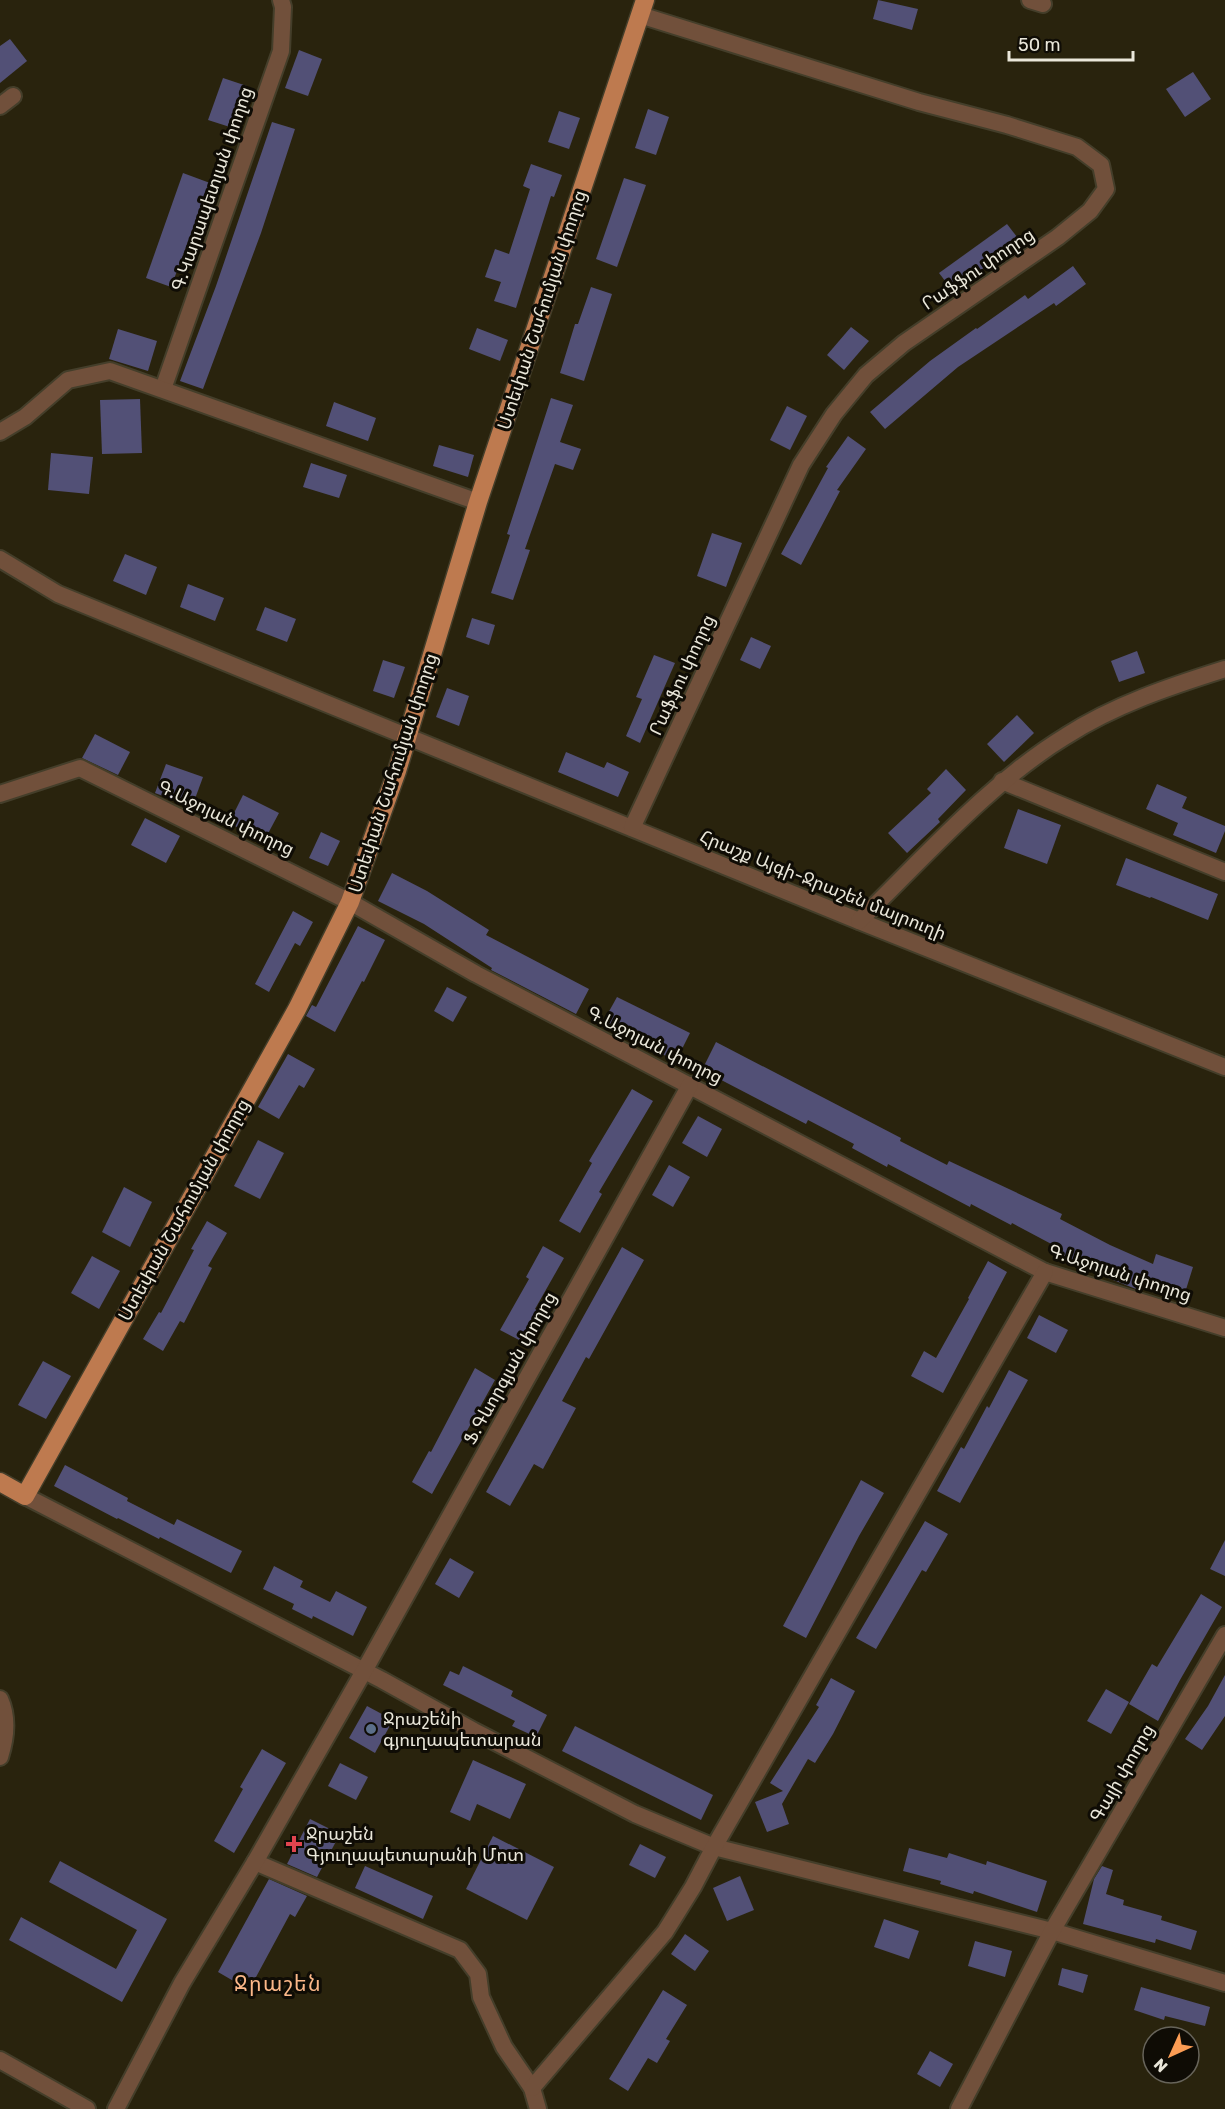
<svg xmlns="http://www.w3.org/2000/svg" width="1225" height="2109" font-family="Rubik,'Noto Sans Armenian',sans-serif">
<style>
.building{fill:#525076}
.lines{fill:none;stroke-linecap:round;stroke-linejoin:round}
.minor-casing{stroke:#443e2a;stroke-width:20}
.major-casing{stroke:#443e2a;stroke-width:21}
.minor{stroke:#71503b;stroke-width:16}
.major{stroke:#be7a4f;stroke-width:18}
.service-dot{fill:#5c6f8a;stroke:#0f0c05;stroke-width:2}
.health-dot{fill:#e0444e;stroke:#0f0c05;stroke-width:2}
.labels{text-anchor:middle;stroke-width:6;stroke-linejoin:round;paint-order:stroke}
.street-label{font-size:18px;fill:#eae7da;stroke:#0f0c05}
.poi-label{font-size:18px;fill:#eae7da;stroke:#0f0c05;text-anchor:start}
.quarter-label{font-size:21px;letter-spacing:1.5px;fill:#fcb889;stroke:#0f0c05}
</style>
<rect width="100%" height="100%" fill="#29230d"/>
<!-- building -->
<g class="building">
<path d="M878 0 918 9 912 30 873 19Z"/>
<path d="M10 39 27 61 0 83V46Z"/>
<path d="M299 50 322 59 308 96 285 88Z"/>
<path d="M1193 72 1211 99 1185 117 1166 89Z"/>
<path d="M223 78 247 86 233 128 208 120Z"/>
<path d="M648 109 669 117 656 155 635 148Z"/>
<path d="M559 111 580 118 569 149 548 142Z"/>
<path d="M272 122 295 129 261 233 203 389 180 381 216 286Z"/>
<path d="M531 164 562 175 554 197 551 196 516 308 494 301 501 282 485 277 495 249 509 254 530 189 523 186Z"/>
<path d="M183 173 210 183 171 287 146 278Z"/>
<path d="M624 178 646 185 617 267 596 259Z"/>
<path d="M1007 224 1021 242 952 290 939 273Z"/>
<path d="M1073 266 1086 284 1056 306 1054 303 958 367 885 429 870 412 930 361 976 328 977 329 1025 295 1028 299Z"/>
<path d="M591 287 612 294 584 381 560 373 575 324H578Z"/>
<path d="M851 327 869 341 844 370 827 355Z"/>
<path d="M477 328 508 340 500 361 469 349Z"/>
<path d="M118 329 157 341 148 371 109 359Z"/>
<path d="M551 398 573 405 560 442 581 449 573 470 555 464 525 549 530 550 513 600 491 593 510 535 507 534Z"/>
<path d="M140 399 142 453 102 454 100 400Z"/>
<path d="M334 402 376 418 368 441 326 426Z"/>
<path d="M787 406 807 416 790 450 770 440Z"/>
<path d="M848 436 866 449 837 490 840 491 801 565 781 554 828 468 826 467Z"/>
<path d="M439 445 474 455 468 477 433 466Z"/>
<path d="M51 453 93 457 89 494 48 490Z"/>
<path d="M311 463 347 475 339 498 303 487Z"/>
<path d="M712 533 742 543 726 587 697 576Z"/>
<path d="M125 554 157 567 146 595 113 581Z"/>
<path d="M188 584 224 598 215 621 180 607Z"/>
<path d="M265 607 296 619 287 642 256 630Z"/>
<path d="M472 618 495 625 489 645 466 637Z"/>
<path d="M751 637 771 646 760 669 740 660Z"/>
<path d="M1137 651 1145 673 1119 682 1111 661Z"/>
<path d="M654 655 675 663 640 743 626 736 642 699 636 697Z"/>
<path d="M383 660 405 667 394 698 373 691Z"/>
<path d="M447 688 469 696 459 726 436 717Z"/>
<path d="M1017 715 1034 733 1004 762 987 744Z"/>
<path d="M95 734 130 752 118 775 82 758Z"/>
<path d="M566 752 604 768 607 762 629 772 618 797 558 772Z"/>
<path d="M166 764 203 777 192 807 155 793Z"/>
<path d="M946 769 966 790 938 819 940 822 907 853 888 833 931 793 927 789Z"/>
<path d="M1157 784 1187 797 1182 808 1225 826V831L1216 853 1173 835 1178 823 1146 809Z"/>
<path d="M243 795 279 813 264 841 229 823Z"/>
<path d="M1018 809 1061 825 1047 864 1004 848Z"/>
<path d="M145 818 180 836 166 863 131 845Z"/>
<path d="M321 832 340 841 328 866 309 858Z"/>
<path d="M1126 858 1218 894 1208 920 1151 897 1150 898 1116 885Z"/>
<path d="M392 873 427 891 489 930 486 935 589 989 576 1014 491 970 492 968 424 924 378 901Z"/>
<path d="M293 911 313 922 300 946 295 943 269 992 255 984Z"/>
<path d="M358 926 385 940 364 982 362 981 335 1032 306 1016 312 1005 316 1007Z"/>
<path d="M447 987 467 997 453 1022 434 1011Z"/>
<path d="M617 997 690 1033 676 1061 602 1024Z"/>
<path d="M716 1042 901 1138 900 1141 947 1165 949 1161 1062 1214 1060 1219 1110 1245 1153 1264 1156 1254 1193 1267 1184 1296 1140 1282 1136 1289 1098 1274 1055 1252 1057 1247 1012 1223 1011 1225 971 1204 970 1207 888 1164 887 1167 852 1148 854 1144 808 1120 806 1124 702 1070Z"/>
<path d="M288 1054 315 1069 304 1088 299 1085 279 1119 258 1107Z"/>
<path d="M632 1089 653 1101 599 1192 602 1194 580 1233 559 1221 592 1163 589 1161Z"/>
<path d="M698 1116 722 1129 707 1157 682 1143Z"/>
<path d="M258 1140 284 1153 260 1199 234 1186Z"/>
<path d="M669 1165 690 1177 673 1207 652 1195Z"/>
<path d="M124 1187 152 1202 130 1247 102 1232Z"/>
<path d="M207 1221 227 1233 208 1266 212 1268 184 1323 180 1321 163 1351 143 1339 159 1312 161 1313 194 1250 191 1249Z"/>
<path d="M543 1246 564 1258 535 1309 538 1311 521 1341 500 1330 529 1279 526 1277Z"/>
<path d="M622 1247 644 1260 589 1359 586 1357 562 1401 576 1408 543 1469 534 1464 510 1506 486 1492Z"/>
<path d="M92 1256 120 1271 99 1309 71 1293Z"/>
<path d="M988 1261 1007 1272 943 1393 911 1376 924 1351 936 1358 969 1299 968 1298Z"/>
<path d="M1039 1315 1068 1330 1056 1353 1027 1338Z"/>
<path d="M43 1361 71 1376 46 1419 18 1405Z"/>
<path d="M475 1368 495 1380 432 1494 412 1482 429 1451 431 1452Z"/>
<path d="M1009 1370 1028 1380 960 1503 937 1491 961 1447 964 1449 987 1406 989 1408Z"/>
<path d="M65 1465 128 1498 127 1501 174 1525 177 1519 242 1551 231 1573 160 1537 159 1539 118 1518 117 1519 54 1486Z"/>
<path d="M861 1480 884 1493 859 1536 806 1638 783 1626Z"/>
<path d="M925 1521 948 1534 926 1572 922 1570 876 1649 856 1638Z"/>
<path d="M1225 1540V1576L1210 1569Z"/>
<path d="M450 1558 474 1572 459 1598 435 1584Z"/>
<path d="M274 1566 303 1581 300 1587 330 1602 336 1591 367 1607 353 1636 313 1616 312 1619 292 1609 294 1604 263 1589Z"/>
<path d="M1201 1594 1222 1607 1180 1680 1158 1721 1129 1704 1152 1664 1157 1667Z"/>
<path d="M463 1666 513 1691 511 1696 547 1715 536 1737 512 1726 515 1721 443 1685 450 1671 459 1675Z"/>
<path d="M1225 1675V1716L1202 1750 1185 1739 1208 1706Z"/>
<path d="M831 1678 855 1691 833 1734 815 1763 808 1759 782 1804 789 1824 767 1832 755 1802 783 1791 770 1783 819 1707 816 1705Z"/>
<path d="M1106 1689 1129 1702 1111 1734 1087 1721Z"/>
<path d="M367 1706 393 1720 375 1753 349 1738Z"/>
<path d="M575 1726 713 1795 701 1820 562 1751Z"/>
<path d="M262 1749 286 1763 234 1853 214 1841 243 1789 240 1787Z"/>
<path d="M473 1760 526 1784 510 1819 477 1804 470 1821 450 1812Z"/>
<path d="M340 1763 368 1777 356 1800 328 1786Z"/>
<path d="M310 1819 340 1834 317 1877 287 1864Z"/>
<path d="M493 1836 554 1867 527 1920 466 1889Z"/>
<path d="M640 1844 666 1857 655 1878 629 1865Z"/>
<path d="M909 1848 947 1858 949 1853 986 1865 987 1861 1047 1881 1037 1912 974 1891 973 1894 940 1884 941 1881 903 1871Z"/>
<path d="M60 1861 167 1919 122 2002 9 1940 21 1917 116 1969 137 1930 49 1882Z"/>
<path d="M365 1866 433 1896 423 1919 355 1888Z"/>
<path d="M1102 1866 1113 1870 1106 1894 1124 1900 1123 1905 1162 1916 1161 1920 1197 1931 1191 1950 1156 1939 1155 1943 1083 1924 1094 1879Z"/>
<path d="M740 1876 754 1910 727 1921 713 1888Z"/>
<path d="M269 1879 307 1896 295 1917 290 1914 249 1990 218 1972Z"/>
<path d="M884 1919 919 1931 909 1959 874 1947Z"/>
<path d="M685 1934 709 1951 695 1971 671 1954Z"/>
<path d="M975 1941 1012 1951 1005 1977 968 1966Z"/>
<path d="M1062 1968 1088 1975 1083 1993 1058 1985Z"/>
<path d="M1141 1987 1210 2007 1205 2026 1165 2016 1164 2020 1134 2010Z"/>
<path d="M663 1990 687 2005 666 2039 670 2041 657 2063 648 2058 628 2091 609 2079Z"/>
<path d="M930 2051 953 2064 940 2087 917 2074Z"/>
</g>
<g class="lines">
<!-- minor casing -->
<g class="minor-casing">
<g id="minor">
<path d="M1030 0 1043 4"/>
<path d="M0 106 13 96"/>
<path d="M163 389 281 51 283 7 281 0"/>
<path d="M0 432 25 417 68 380 110 371 478 502"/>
<path d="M0 559 58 594 859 921 1225 1067"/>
<path d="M1002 781 1225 872"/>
<path d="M0 794 80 768 350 902 476 974 1045 1272 1225 1328"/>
<path d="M632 828 801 465 834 414 866 375 904 343 1058 237 1090 211 1106 189 1101 165 1077 147 1007 125 919 102 640 15"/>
<path d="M859 921C924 858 989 783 1066 736 1114 705 1171 686 1225 669"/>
<path d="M25 1496 382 1680 474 1731 635 1814 714 1847 1052 1931 1225 1983"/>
<path d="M0 1699C8 1717 6 1738 0 1757"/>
<path d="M255 1862 460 1950 478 1974 481 1997 504 2047 532 2088 538 2109"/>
<path d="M0 2060 87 2109"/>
<path d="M532 2088 665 1932 693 1887 714 1847 1045 1272"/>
<path d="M116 2109 182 1983 255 1862 364 1671 690 1085"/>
<path d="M959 2109 1052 1931 1225 1635"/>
</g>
</g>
<!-- major casing -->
<g class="major-casing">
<path id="major" d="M0 1482 25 1496 297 1009 350 902 397 771 478 502 645 0"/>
</g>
<!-- minor -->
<use href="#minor" class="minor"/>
<!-- major -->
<use href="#major" class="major"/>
</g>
<!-- markers -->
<circle class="service-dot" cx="371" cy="1729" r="6"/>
<path class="health-dot" d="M291 1835h6v6h6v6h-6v6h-6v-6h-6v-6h6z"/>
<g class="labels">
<!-- street labels -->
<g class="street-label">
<text transform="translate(212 189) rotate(-71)" y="6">Գ.Կարապետյան փողոց</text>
<text transform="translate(978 269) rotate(-34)" y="6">Րաֆֆու փողոց</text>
<text transform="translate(542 310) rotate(-72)" y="6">Ստեփան Շահումյան փողոց</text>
<text transform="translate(682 675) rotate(-65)" y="6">Րաֆֆու փողոց</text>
<text transform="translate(393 773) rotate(-72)" y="6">Ստեփան Շահումյան փողոց</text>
<text transform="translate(226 818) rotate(26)" y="6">Գ.Աջոյան փողոց</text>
<text transform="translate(823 885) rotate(22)" y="6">Հրաշք Այգի-Ջրաշեն մայրուղի</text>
<text transform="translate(655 1045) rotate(27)" y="6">Գ.Աջոյան փողոց</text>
<text transform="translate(184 1210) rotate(-61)" y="6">Ստեփան Շահումյան փողոց</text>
<text transform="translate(1120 1273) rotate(18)" y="6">Գ.Աջոյան փողոց</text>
<text transform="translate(510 1368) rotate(-61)" y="6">Ֆ.Գևորգյան փողոց</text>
<text transform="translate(1122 1773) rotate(-60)" y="6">Գայի փողոց</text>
</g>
<!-- poi labels -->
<g class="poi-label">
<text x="383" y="1725">Ջրաշենի<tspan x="383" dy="21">գյուղապետարան</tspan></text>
<text x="306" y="1840">Ջրաշեն<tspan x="306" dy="21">Գյուղապետարանի Մոտ</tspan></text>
</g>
<!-- quarter labels -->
<g class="quarter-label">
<text x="278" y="1991">Ջրաշեն</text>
</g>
</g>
<!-- north arrow -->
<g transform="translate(1171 2055) rotate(225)"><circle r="28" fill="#0f0c05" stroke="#67645a" stroke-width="1.5"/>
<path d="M0-4.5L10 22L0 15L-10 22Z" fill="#fc9d54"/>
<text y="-9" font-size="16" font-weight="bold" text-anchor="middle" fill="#eae7da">N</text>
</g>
<!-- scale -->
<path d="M1009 51v9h124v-9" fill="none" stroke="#eae7da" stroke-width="3"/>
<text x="1018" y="51" font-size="18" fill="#eae7da" stroke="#0f0c05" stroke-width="4.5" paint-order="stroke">50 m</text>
</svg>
